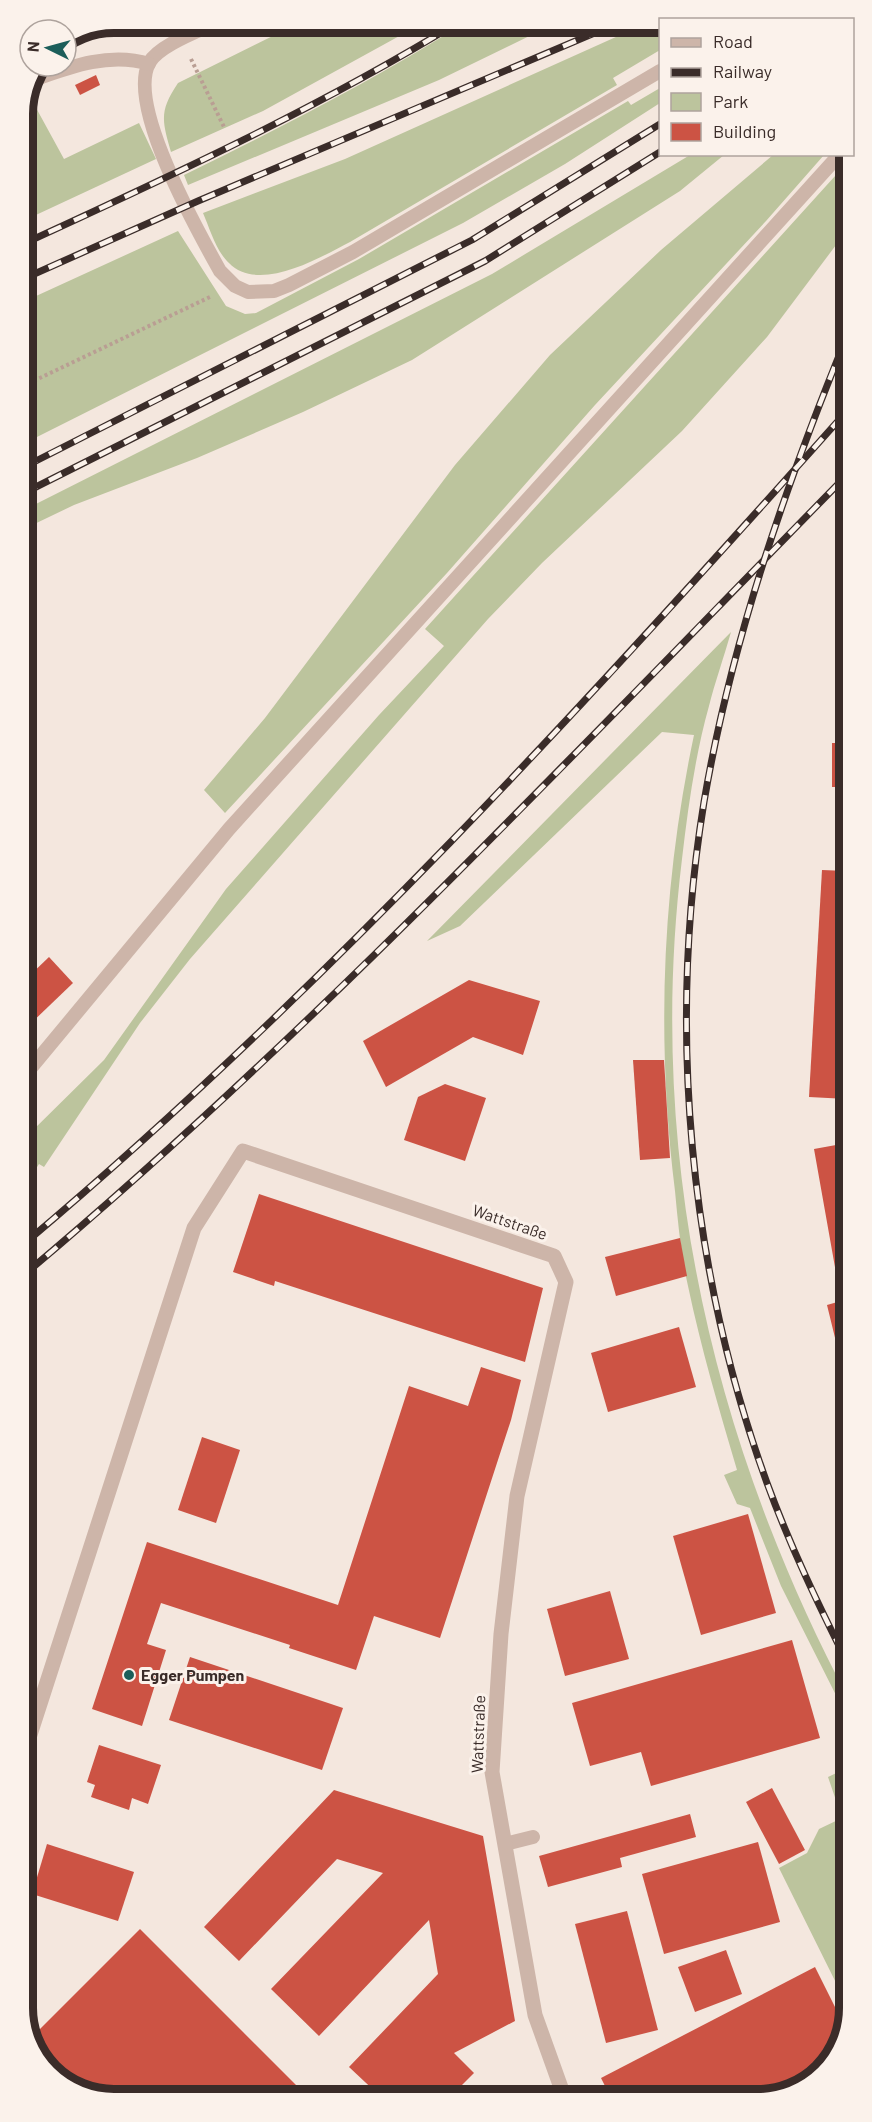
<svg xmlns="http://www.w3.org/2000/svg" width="872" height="2122" font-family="Barlow,sans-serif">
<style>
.green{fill:#bcc49d}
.building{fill:#cc5344}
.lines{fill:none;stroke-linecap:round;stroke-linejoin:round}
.path{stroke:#b99e93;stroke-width:4;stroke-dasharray:3 3;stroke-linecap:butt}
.lane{stroke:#cdb5a9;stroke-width:14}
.street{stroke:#cdb5a9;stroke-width:15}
.rail-casing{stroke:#3a2c29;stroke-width:7}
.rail{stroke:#fbf2eb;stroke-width:4.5;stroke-dasharray:14;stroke-linecap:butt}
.poi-dot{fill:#1c5e5a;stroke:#fbf2eb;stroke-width:2}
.labels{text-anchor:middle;stroke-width:6;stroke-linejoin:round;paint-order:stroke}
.street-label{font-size:16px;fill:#3a2c29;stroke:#fbf2eb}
.poi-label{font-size:16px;font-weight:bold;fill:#3a2c29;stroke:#fbf2eb;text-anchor:start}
.rim{fill:none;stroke:#3a2c29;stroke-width:8}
</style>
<rect width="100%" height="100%" fill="#f4e7de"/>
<!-- green -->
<g class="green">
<path d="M299 23H423L263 111 171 152C162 121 159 111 178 83Z"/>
<path d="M464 23H556L439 80 188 185 184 175C280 128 374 80 464 23Z"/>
<path d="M647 23H660V50L613 78 617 85 350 242C321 257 259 294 229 263 216 251 210 229 203 213L345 159Z"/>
<path d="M660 88V103L565 164 463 223 23 444V302L178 231 226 306 245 314 256 313 359 259 628 101 631 105Z"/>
<path d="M29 95 64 159 139 123 156 159 23 221V108Z"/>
<path d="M690 155H724L680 191 412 360 303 412 197 458 74 505 24 529V510L492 274Z"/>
<path d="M773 155H824L766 221 595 405 447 573 225 813 204 790 265 718 455 465 550 355 661 250Z"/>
<path d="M845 165V233L767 337 682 431 542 563 488 619 190 959 140 1023 44 1167 39 1164 25 1186V1138L104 1060 226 889 379 715 444 646 425 629Z"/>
<path d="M731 632C724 657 715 682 709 706 695 756 688 808 682 859 646 1154 711 1439 849 1700V1721L781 1586 750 1508 737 1504 724 1475 737 1470C719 1409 701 1348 688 1286 681 1255 678 1223 675 1191 656 1038 662 886 694 735L662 732 460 926 427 941Z"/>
<path d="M849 1767V2009L779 1868 807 1853 819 1829 842 1818 828 1777Z"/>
</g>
<!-- building -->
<g class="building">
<path d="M96 75 100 85 80 95 75 85Z"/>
<rect x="832" y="743" width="14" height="44"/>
<path d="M822 870 847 871V1099L809 1097Z"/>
<path d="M49 957 73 983 25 1029V980Z"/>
<path d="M469 980 540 1001 523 1055 473 1037 386 1087 363 1041Z"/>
<path d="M633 1060H664L670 1158 640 1160Z"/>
<path d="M445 1084 486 1098 465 1161 404 1140 418 1097Z"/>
<path d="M847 1143 848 1386 847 1387 827 1305 841 1301 814 1149Z"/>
<path d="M259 1194 543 1288 525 1362 275 1281 274 1286 233 1272Z"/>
<path d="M680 1238 687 1276 616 1296 605 1257Z"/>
<path d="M679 1327 696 1387 608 1412 591 1353Z"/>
<path d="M481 1367 521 1380 511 1420 440 1638 374 1616 356 1670 289 1648 290 1645 161 1603 147 1644 166 1650 142 1726 92 1709 147 1542 338 1605 409 1386 468 1406Z"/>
<path d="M202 1437 240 1450 216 1523 178 1510Z"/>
<path d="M748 1514 776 1613 701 1635 673 1536Z"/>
<path d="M610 1591 629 1659 565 1676 547 1609Z"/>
<path d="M792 1640 820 1738 651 1786 641 1752 590 1766 572 1703Z"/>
<path d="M190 1657 343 1708 322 1770 169 1720Z"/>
<path d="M99 1745 161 1765 148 1804 132 1798 129 1810 91 1797 95 1785 87 1782Z"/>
<path d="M772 1788 805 1850 779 1864 746 1802Z"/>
<path d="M334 1790 483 1836 515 2021 454 2053 474 2073 450 2097H381L349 2067 438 1974 429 1920 319 2036 271 1989 383 1873 337 1859 239 1961 204 1927Z"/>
<path d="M690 1814 696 1837 620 1858 622 1867 548 1887 539 1856Z"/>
<path d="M758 1842 780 1922 664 1954 642 1874Z"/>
<path d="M47 1844 134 1872 118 1921 32 1894Z"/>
<path d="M627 1911 658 2030 606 2043 575 1924Z"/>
<path d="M140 1929 301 2090 295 2095 298 2098 107 2099 58 2080 29 2040Z"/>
<path d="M726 1950 742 1994 695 2012 678 1967Z"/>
<path d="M815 1967 844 2025 831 2064 787 2095 610 2096 601 2078Z"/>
</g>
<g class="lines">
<!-- path -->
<g class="path">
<path d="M191 59 224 127"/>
<path d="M23 386 212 296"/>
</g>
<!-- lane -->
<g class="lane">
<path d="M215 23C198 31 158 46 149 63 127 106 197 230 220 271L235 286 248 292 274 291 289 285 353 252 660 71"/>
<path d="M36 79C72 66 111 52 149 64"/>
<path d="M25 1075 229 829 840 154"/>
<path d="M505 1844 533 1837"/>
</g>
<!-- street -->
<path class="street" d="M27 1744 194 1228 243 1151 554 1256 566 1282 517 1496 501 1634 492 1772 535 2015 564 2096"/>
<!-- rail casing -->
<g class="rail-casing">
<g id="rail">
<path d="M23 244C171 176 318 108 457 23"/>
<path d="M23 279 198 201 618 23"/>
<path d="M845 341C784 490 731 643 704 802 667 1028 689 1269 767 1483 790 1546 819 1606 849 1666"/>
<path d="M24 467 472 240 660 124"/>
<path d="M24 493 485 261 660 152"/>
<path d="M25 1243C323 992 587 703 846 412"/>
<path d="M25 1274C317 1029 579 748 846 476"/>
</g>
</g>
<!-- rail -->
<use href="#rail" class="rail"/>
</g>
<!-- markers -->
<circle class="poi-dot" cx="129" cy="1675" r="6"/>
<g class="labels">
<!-- street labels -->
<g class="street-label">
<text transform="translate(510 1222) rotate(19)" y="6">Wattstraße</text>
<text transform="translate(478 1734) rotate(-88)" y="6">Wattstraße</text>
</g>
<!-- poi labels -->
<g class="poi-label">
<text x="141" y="1681">Egger Pumpen</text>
</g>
</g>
<!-- crop -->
<path d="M0 0H872V2122H0ZM114 33H758A81 81 0 0 1 839 114V2008A81 81 0 0 1 758 2089H114A81 81 0 0 1 33 2008V114A81 81 0 0 1 114 33Z" fill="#fbf2eb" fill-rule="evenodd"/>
<path class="rim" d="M114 33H758A81 81 0 0 1 839 114V2008A81 81 0 0 1 758 2089H114A81 81 0 0 1 33 2008V114A81 81 0 0 1 114 33Z"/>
<!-- legend -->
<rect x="659" y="18" width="195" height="138" fill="#fbf2eb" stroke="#aea39d" stroke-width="1.5"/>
<rect x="671" y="38" width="30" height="9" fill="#cdb5a9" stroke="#aea39d" stroke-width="1.5"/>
<text x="713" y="48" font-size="18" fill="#3a2c29">Road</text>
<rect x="671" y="68" width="30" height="9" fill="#3a2c29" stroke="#aea39d" stroke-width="1.5"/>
<text x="713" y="78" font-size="18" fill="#3a2c29">Railway</text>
<rect x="671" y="93" width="30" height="18" fill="#bcc49d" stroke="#aea39d" stroke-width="1.5"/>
<text x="713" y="108" font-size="18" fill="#3a2c29">Park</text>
<rect x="671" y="123" width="30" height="18" fill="#cc5344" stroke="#aea39d" stroke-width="1.5"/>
<text x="713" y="138" font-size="18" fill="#3a2c29">Building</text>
<!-- north arrow -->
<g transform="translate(48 48) rotate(275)"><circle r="28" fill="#fbf2eb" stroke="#aea39d" stroke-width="1.5"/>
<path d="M0-4.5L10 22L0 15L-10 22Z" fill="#1c5e5a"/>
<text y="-9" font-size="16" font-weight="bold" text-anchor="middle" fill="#3a2c29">N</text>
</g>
</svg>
